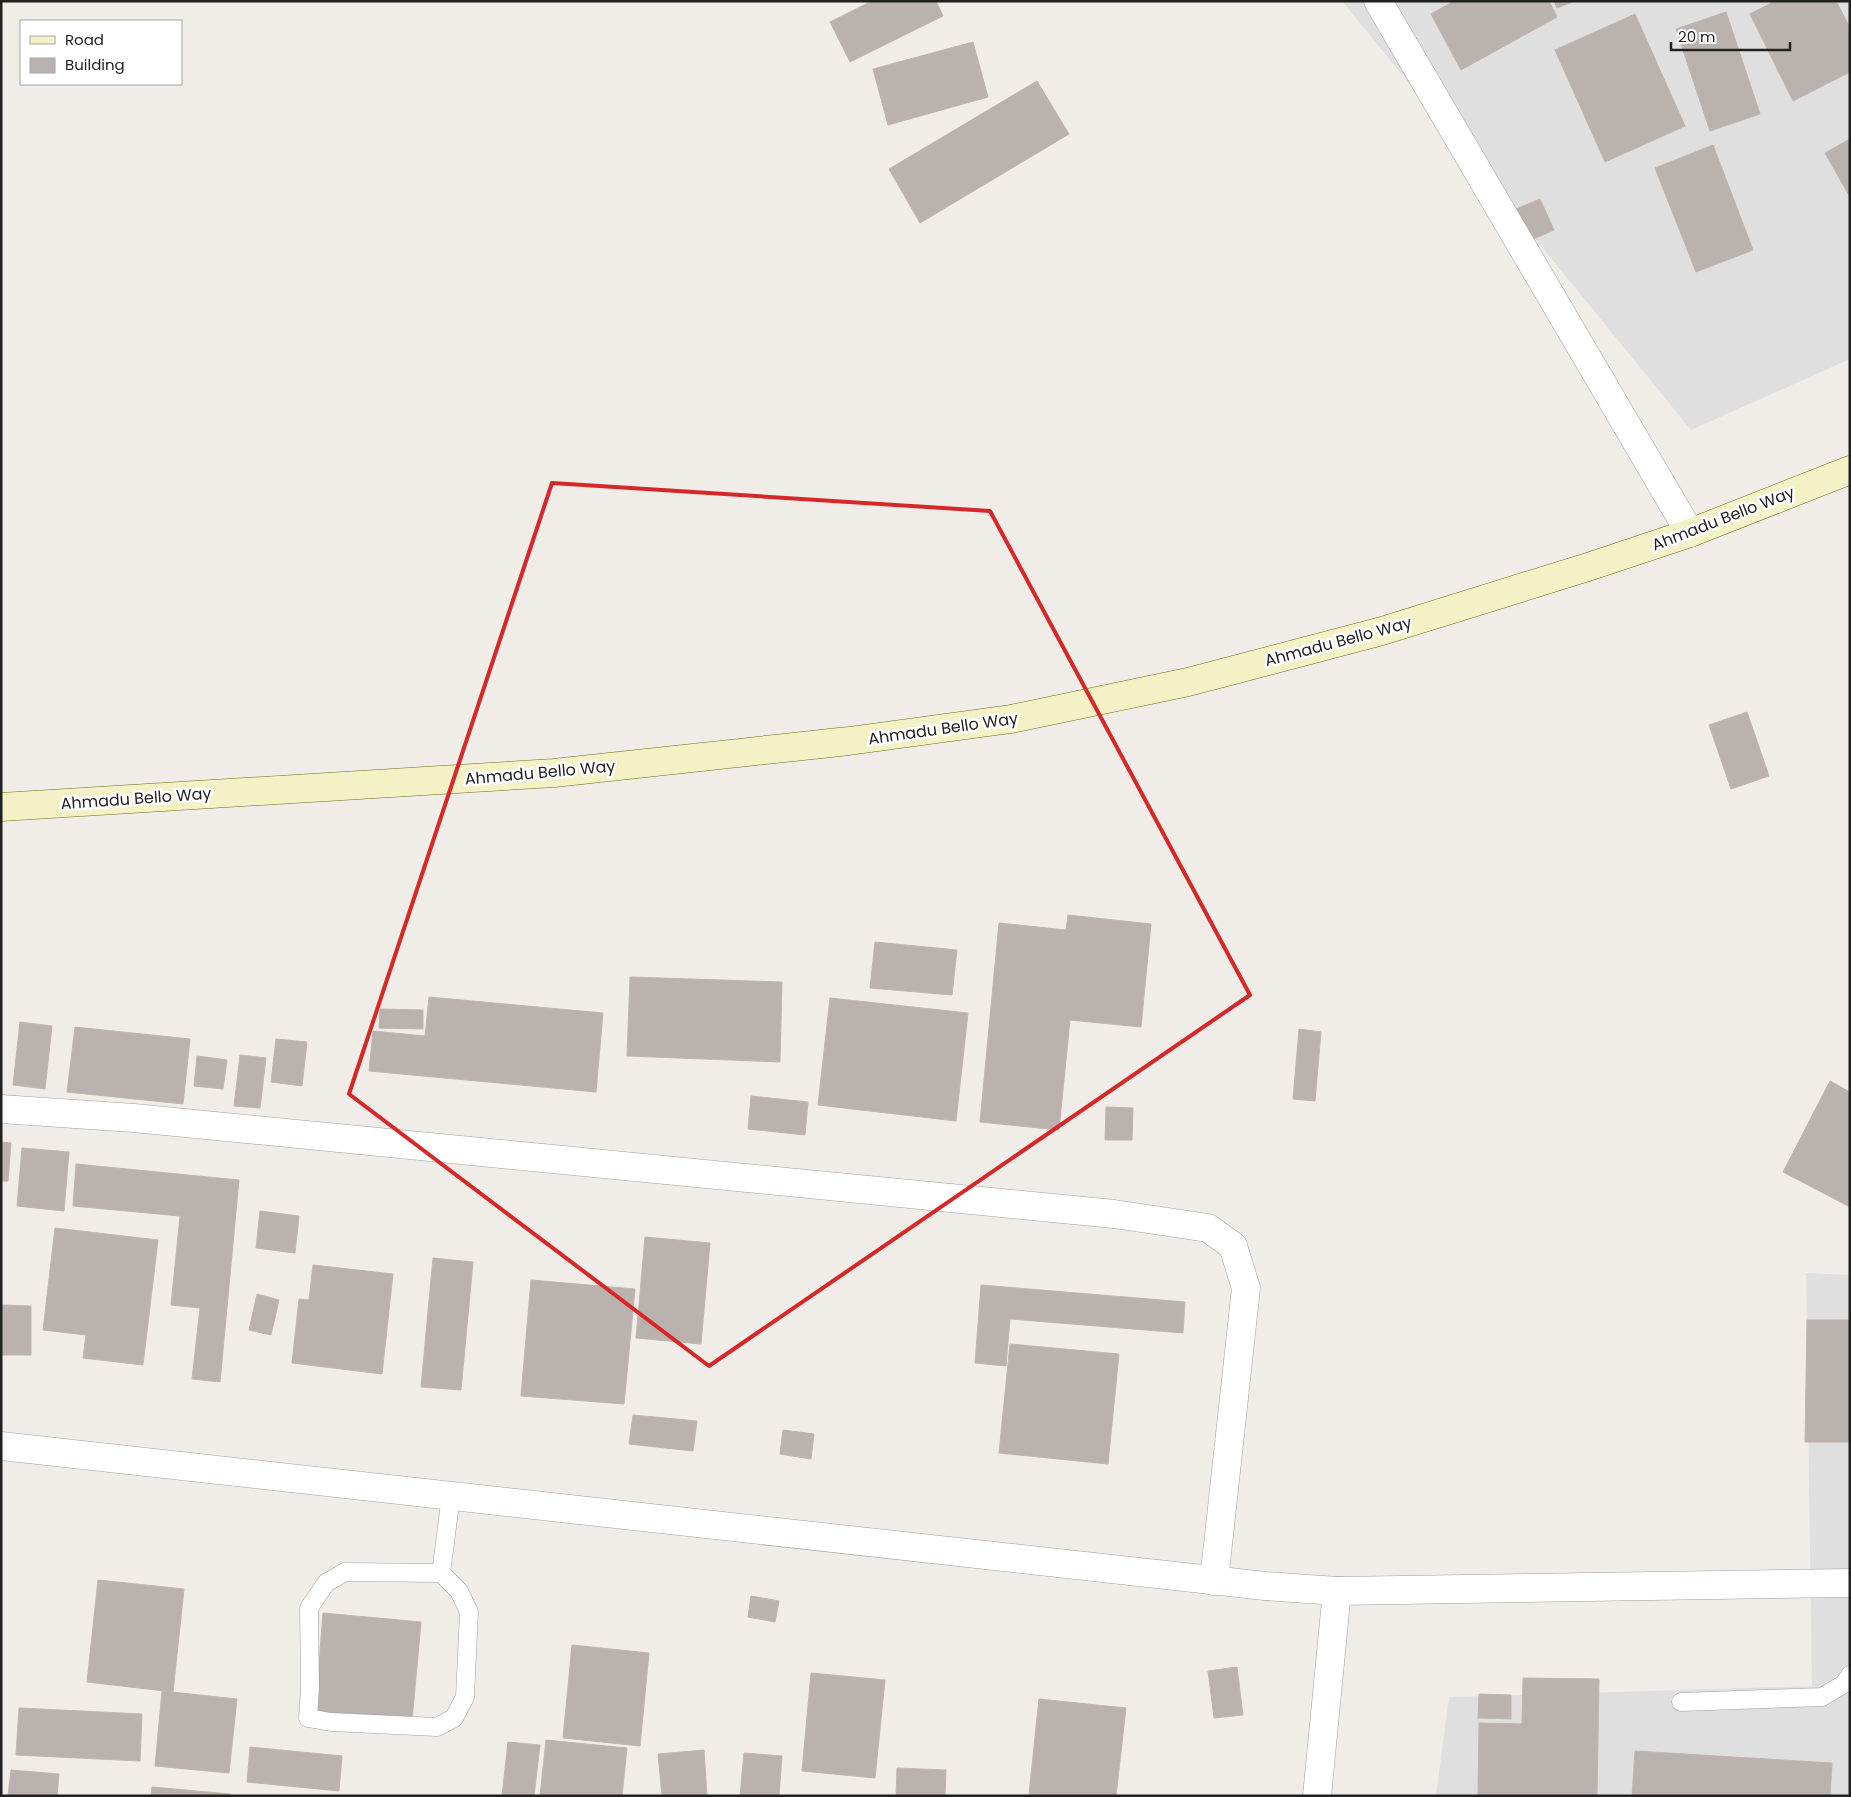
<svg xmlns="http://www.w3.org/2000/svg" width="1851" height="1797" font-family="Poppins,sans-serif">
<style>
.residential{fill:#dfdfdf}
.building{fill:#bab2af;stroke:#c1b4ad}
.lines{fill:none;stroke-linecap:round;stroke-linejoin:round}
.service-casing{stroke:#9e9e9e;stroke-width:19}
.minor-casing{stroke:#9e9e9e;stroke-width:29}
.secondary-casing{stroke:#6d6e13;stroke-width:29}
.service{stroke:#fff;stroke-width:18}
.minor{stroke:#fff;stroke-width:28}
.secondary{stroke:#f3f1c5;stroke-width:28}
.marked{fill:none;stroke:#d62828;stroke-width:4;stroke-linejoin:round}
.labels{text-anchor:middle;stroke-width:5;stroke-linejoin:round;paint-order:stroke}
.street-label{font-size:16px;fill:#212121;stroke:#fff}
</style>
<rect width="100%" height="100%" fill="#f0ede9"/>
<!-- residential -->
<g class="residential">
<path d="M1342 1H1850V359L1691 430Z"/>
<path d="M1806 1273 1850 1275V1796H1436L1449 1697 1812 1686Z"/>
</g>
<!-- building -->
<g class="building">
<path d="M872 1H936L943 16 850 62 830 22Z"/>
<path d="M1454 1H1549L1557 17 1461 70 1431 14Z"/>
<path d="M1554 1H1575L1557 8Z"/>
<path d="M1775 1H1836L1850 28V72L1793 101 1750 14Z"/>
<path d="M1726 12 1760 114 1710 131 1676 29Z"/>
<path d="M1635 14 1685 126 1605 162 1555 50Z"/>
<path d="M973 42 988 97 888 125 873 69Z"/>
<path d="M1037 81 1069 134 920 223 889 169Z"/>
<path d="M1850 139V197L1825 153Z"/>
<path d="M1713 145 1753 250 1696 272 1655 168Z"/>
<path d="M1540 199 1554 230 1531 240 1516 209Z"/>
<path d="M1747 712 1769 776 1731 789 1709 725Z"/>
<path d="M1068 915 1151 924 1141 1027 1070 1020 1059 1130 980 1122 999 923 1066 930Z"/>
<path d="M875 942 957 950 952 995 870 988Z"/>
<path d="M630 977 782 982 780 1062 627 1056Z"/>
<path d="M429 997 603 1013 596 1092 369 1071 373 1031 425 1036Z"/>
<path d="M830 998 968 1013 956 1121 818 1105Z"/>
<path d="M380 1009 423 1010V1029L379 1028Z"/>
<path d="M20 1022 52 1026 45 1089 13 1085Z"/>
<path d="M75 1027 190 1039 183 1104 67 1092Z"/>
<path d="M1299 1029 1321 1032 1315 1101 1293 1099Z"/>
<path d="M276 1039 307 1042 302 1086 271 1082Z"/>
<path d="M240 1055 266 1058 260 1108 234 1106Z"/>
<path d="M197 1056 227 1060 223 1089 194 1086Z"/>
<path d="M1830 1081 1850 1092V1207L1783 1172Z"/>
<path d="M751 1096 808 1102 805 1135 748 1129Z"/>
<path d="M1106 1107 1133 1108 1132 1140H1105Z"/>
<path d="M1 1142 11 1143 8 1181H1Z"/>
<path d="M22 1148 69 1152 64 1211 17 1206Z"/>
<path d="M76 1164 239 1180 220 1382 192 1379 200 1308 171 1305 180 1216 73 1206Z"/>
<path d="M260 1211 299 1216 295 1253 256 1248Z"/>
<path d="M55 1228 158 1240 143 1365 83 1358 86 1335 43 1330Z"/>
<path d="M645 1237 710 1243 701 1344 636 1338Z"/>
<path d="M433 1258 473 1262 461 1390 421 1387Z"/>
<path d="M313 1265 393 1274 382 1374 292 1363 299 1299 309 1300Z"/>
<path d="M531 1280 635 1289 624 1404 521 1396Z"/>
<path d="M981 1285 1185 1302 1183 1333 1010 1319 1006 1366 975 1363Z"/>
<path d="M257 1294 279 1300 271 1335 249 1330Z"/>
<path d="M2 1305 31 1306V1355H1Z"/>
<path d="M1807 1320H1850V1442H1805Z"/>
<path d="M1010 1344 1119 1354 1108 1464 999 1453Z"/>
<path d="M633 1415 697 1421 693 1451 629 1444Z"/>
<path d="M783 1430 814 1434 811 1459 780 1454Z"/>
<path d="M98 1580 184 1589 173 1692 87 1682Z"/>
<path d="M751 1596 779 1601 775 1622 748 1617Z"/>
<path d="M323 1613 421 1622 412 1721 315 1713Z"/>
<path d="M572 1645 649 1653 640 1746 563 1738Z"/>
<path d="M1237 1667 1243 1715 1214 1718 1208 1671Z"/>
<path d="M811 1673 885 1680 875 1778 802 1771Z"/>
<path d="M1523 1678 1599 1679 1597 1796H1478L1479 1723 1522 1724Z"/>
<path d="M162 1691 237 1699 229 1773 155 1766Z"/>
<path d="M1479 1694 1511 1695V1719L1478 1718Z"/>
<path d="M1039 1699 1126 1708 1116 1796H1046L1029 1794Z"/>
<path d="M19 1708 142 1714 140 1761 16 1755Z"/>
<path d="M546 1740 627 1748 622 1796H540Z"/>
<path d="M508 1742 540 1745 534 1796H502Z"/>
<path d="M250 1747 342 1756 339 1791 247 1782Z"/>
<path d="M704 1750 707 1796H662L658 1754Z"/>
<path d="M1635 1751 1832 1763 1830 1796H1632Z"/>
<path d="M744 1753 782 1756 779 1796H740Z"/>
<path d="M897 1768 946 1770 945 1796H896Z"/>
<path d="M11 1770 59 1774 57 1796H8Z"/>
<path d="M152 1787 230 1794V1796H151Z"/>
</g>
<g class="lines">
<!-- service casing -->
<g class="service-casing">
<g id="service">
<path d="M345 1572 441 1573 459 1591 469 1612 465 1697 454 1718 437 1727 331 1722 308 1718 310 1688 309 1608 326 1583Z"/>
<path d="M441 1573 451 1496"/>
<path d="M1681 1702 1822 1697 1844 1684 1850 1675"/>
</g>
</g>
<!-- minor casing -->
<g class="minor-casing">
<g id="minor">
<path d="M1378 1 1690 533"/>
<path d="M1 1109 134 1118 1114 1214 1208 1228 1233 1246 1246 1288 1214 1581"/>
<path d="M1 1446 1265 1586 1337 1591 1850 1583"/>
<path d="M1317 1796 1337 1591"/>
</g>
</g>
<!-- secondary casing -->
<g class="secondary-casing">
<path id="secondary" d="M1 807 554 773 849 741 1011 719 1188 682 1382 631 1591 566 1690 533 1850 470"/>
</g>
<!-- service -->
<use href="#service" class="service"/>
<!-- minor -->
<use href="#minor" class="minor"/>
<!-- secondary -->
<use href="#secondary" class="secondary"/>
</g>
<!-- marked area -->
<path class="marked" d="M552 483 990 511 1250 995 709 1366 349 1094Z"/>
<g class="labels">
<!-- street labels -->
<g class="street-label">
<text transform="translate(1723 518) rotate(-21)" y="6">Ahmadu Bello Way</text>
<text transform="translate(1338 641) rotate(-15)" y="6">Ahmadu Bello Way</text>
<text transform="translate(943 728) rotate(-8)" y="6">Ahmadu Bello Way</text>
<text transform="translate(540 772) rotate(-5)" y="6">Ahmadu Bello Way</text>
<text transform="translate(136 798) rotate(-4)" y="6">Ahmadu Bello Way</text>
</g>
</g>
<!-- border -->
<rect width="1851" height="1797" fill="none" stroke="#212121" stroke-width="5"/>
<!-- legend -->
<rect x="20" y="20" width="162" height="65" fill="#ffffff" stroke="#a6a6a6"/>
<rect x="30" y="36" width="25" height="8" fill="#f3f1c5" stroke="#a6a6a6"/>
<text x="65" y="45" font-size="15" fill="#212121">Road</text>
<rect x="30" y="58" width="25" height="15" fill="#bab2af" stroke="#a6a6a6"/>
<text x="65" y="70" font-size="15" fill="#212121">Building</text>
<!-- scale -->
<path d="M1671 42v8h119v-8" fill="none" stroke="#212121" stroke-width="2.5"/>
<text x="1678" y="42" font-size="15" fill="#212121" stroke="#ffffff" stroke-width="4" paint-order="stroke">20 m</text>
</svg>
